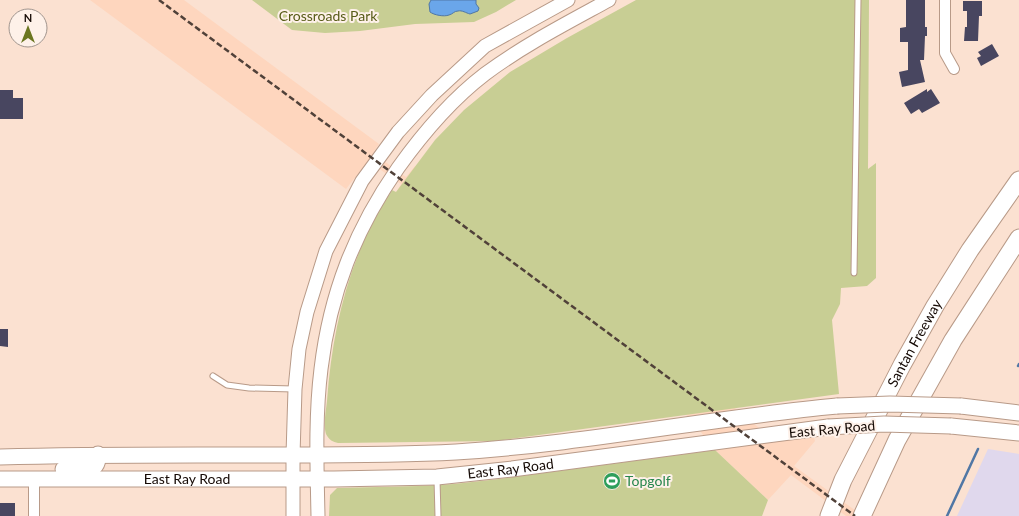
<svg xmlns="http://www.w3.org/2000/svg" width="1019" height="516" font-family="Lato,sans-serif">
<style>
.built{fill:#fed6be}
.industrial{fill:#e0d8ed}
.green{fill:#c8ce94}
.water{fill:#6aa6ea;stroke:#5077a5}
.lines{fill:none;stroke-linecap:round;stroke-linejoin:round}
.stream{stroke:#5077a5;stroke-width:2.5}
.building{fill:#484660}
.service-casing{stroke:#b89a88;stroke-width:7}
.minor-casing{stroke:#b89a88;stroke-width:12}
.secondary-casing{stroke:#b89a88;stroke-width:15}
.primary-casing{stroke:#b89a88;stroke-width:17}
.motorway-casing{stroke:#b89a88;stroke-width:19}
.service{stroke:#fff;stroke-width:5}
.minor{stroke:#fff;stroke-width:10}
.secondary{stroke:#fff;stroke-width:13}
.primary{stroke:#fff;stroke-width:15}
.motorway{stroke:#fff;stroke-width:17}
.rail{stroke:#504139;stroke-width:2.5;stroke-dasharray:6 3;stroke-linecap:butt}
.primary-bridge-casing{stroke:#b89a88;stroke-width:17;stroke-linecap:butt}
.primary-bridge{stroke:#fff;stroke-width:15}
.labels{text-anchor:middle;stroke-width:4;stroke-linejoin:round;paint-order:stroke}
.park-label{font-size:14px;fill:#585c18;stroke:#fef1e9}
.street-label{font-size:14px;fill:#150a05;stroke:#fef1e9}
.leisure-label{font-size:14px;fill:#27864d;stroke:#fef1e9;text-anchor:start}
</style>
<rect width="100%" height="100%" fill="#fbe1d1"/>
<!-- built -->
<path class="built" d="M90 0H184L379 144 373 153 406 177 415 166 736 409 775 441 814 437 815 441 794 466 863 516H846L791 475 768 500 715 450 689 417 396 193 401 184 368 161 346 189Z"/>
<!-- industrial -->
<path class="industrial" d="M988 449 1019 454V516H957Z"/>
<!-- green -->
<g class="green">
<path d="M252 0H516L496 12 474 22 415 24 360 31 325 33 292 30Z"/>
<path d="M636 0H869L868 169 876 163V278L867 286 841 288 840 304 832 320 839 394 496 441 338 443C333 442 329 440 326 434 323 424 326 411 327 401 331 345 342 290 365 238 372 221 382 206 392 190L396 192 435 140 464 110 510 72 567 38Z"/>
<path d="M715 450 768 500 762 516H329L330 495 337 488 419 486 454 484 499 479Z"/>
</g>
<!-- water -->
<path class="water" d="M431 0H476V4L479 8 478 11 470 14C466 13 462 10 458 11 454 11 453 14 449 15 444 17 434 15 430 12L429 4Z"/>
<g class="lines">
<!-- stream -->
<g class="stream">
<path d="M1018 366 1019 364"/>
<path d="M947 516 978 449"/>
</g>
</g>
<!-- building -->
<g class="building">
<path d="M906 0H925V27H927V36H925L924 60H920L925 82 902 87 899 72 908 70V42H900V28L906 27Z"/>
<path d="M963 1H982V16H979L978 41H964L965 27H967V11H963Z"/>
<path d="M992 44 999 56 981 66 977 58 981 56 978 52Z"/>
<path d="M927 89V92L931 89 940 103 922 113 919 109 911 114 904 103Z"/>
<path d="M0 90H13V98H23V119H0Z"/>
<path d="M0 329H8V347L0 346Z"/>
<rect x="0" y="503" width="15" height="13"/>
</g>
<g class="lines">
<!-- service casing -->
<g class="service-casing">
<g id="service">
<path d="M854 273 858 0"/>
<path d="M213 376 227 385 249 388 294 389"/>
<path d="M437 479 438 516"/>
</g>
</g>
<!-- minor casing -->
<g class="minor-casing">
<g id="minor">
<path d="M945 0V53L954 69"/>
<path d="M34 479V516"/>
</g>
</g>
<!-- secondary casing -->
<g class="secondary-casing">
<g id="secondary">
<path d="M293 516V455L295 389 299 349 307 312 326 251 362 181 398 132 432 95 485 46 568 0"/>
<path d="M318 516C317 467 315 417 321 369 330 293 355 230 398 168 423 133 451 100 485 74 524 45 567 23 609 0"/>
</g>
</g>
<!-- primary casing -->
<g class="primary-casing">
<g id="primary">
<path d="M961 406 1019 413"/>
<path d="M951 426 1019 433"/>
<path d="M0 457C97 454 194 455 291 455 346 455 401 455 456 452 584 444 709 418 837 406"/>
<path d="M63 469 93 468C98 465 98 460 98 454"/>
<path id="s1" d="M0 479H334L437 477 512 469 828 427"/>
</g>
</g>
<!-- motorway casing -->
<g class="motorway-casing">
<g id="motorway">
<path id="s2" d="M829 516 843 480 902 365 935 306 970 250 1019 180"/>
<path d="M862 516 897 440 953 340 1019 238"/>
</g>
</g>
<!-- service -->
<use href="#service" class="service"/>
<!-- minor -->
<use href="#minor" class="minor"/>
<!-- secondary -->
<use href="#secondary" class="secondary"/>
<!-- primary -->
<use href="#primary" class="primary"/>
<!-- motorway -->
<use href="#motorway" class="motorway"/>
<!-- rail -->
<path class="rail" d="M159 0 855 516"/>
<!-- primary-bridge casing -->
<g class="primary-bridge-casing">
<g id="primary-bridge">
<path d="M837 406 890 404 961 406"/>
<path d="M828 427 884 424 951 426"/>
</g>
</g>
<!-- primary-bridge -->
<use href="#primary-bridge" class="primary-bridge"/>
</g>
<!-- icons -->
<defs>
<g id="stadium-disc" transform="scale(0.9)"><circle r="9.5" fill="#2e9e5b" stroke="#fef1e9"/><path d="M0-5a6.5 5 0 1 0 0 10a6.5 5 0 1 0 0-10ZM-3.5-1.8h7v3.6h-7Z" fill="#fff"/></g>
</defs>
<g fill-rule="evenodd">
<use href="#stadium-disc" x="612" y="481"/>
</g>
<g class="labels">
<!-- park labels -->
<g class="park-label">
<text x="328" y="21">Crossroads Park</text>
</g>
<!-- street labels -->
<g class="street-label">
<text dy="5" stroke="none"><textPath href="#s2" startOffset="193">Santan Freeway</textPath></text>
<text transform="translate(832 429) rotate(-5)" y="5">East Ray Road</text>
<text dy="5" stroke="none"><textPath href="#s1" startOffset="511">East Ray Road</textPath></text>
<text dy="5" stroke="none"><textPath href="#s1" startOffset="187">East Ray Road</textPath></text>
</g>
<!-- leisure labels -->
<g class="leisure-label">
<text x="625" y="486">Topgolf</text>
</g>
</g>
<!-- north arrow -->
<g transform="translate(28 28)"><circle r="19" fill="#fef1e9" stroke="#a1958e"/>
<path d="M0-3L7 15L0 10L-7 15Z" fill="#6b7620"/>
<text y="-6" font-size="11" font-weight="bold" text-anchor="middle" fill="#150a05">N</text>
</g>
</svg>
